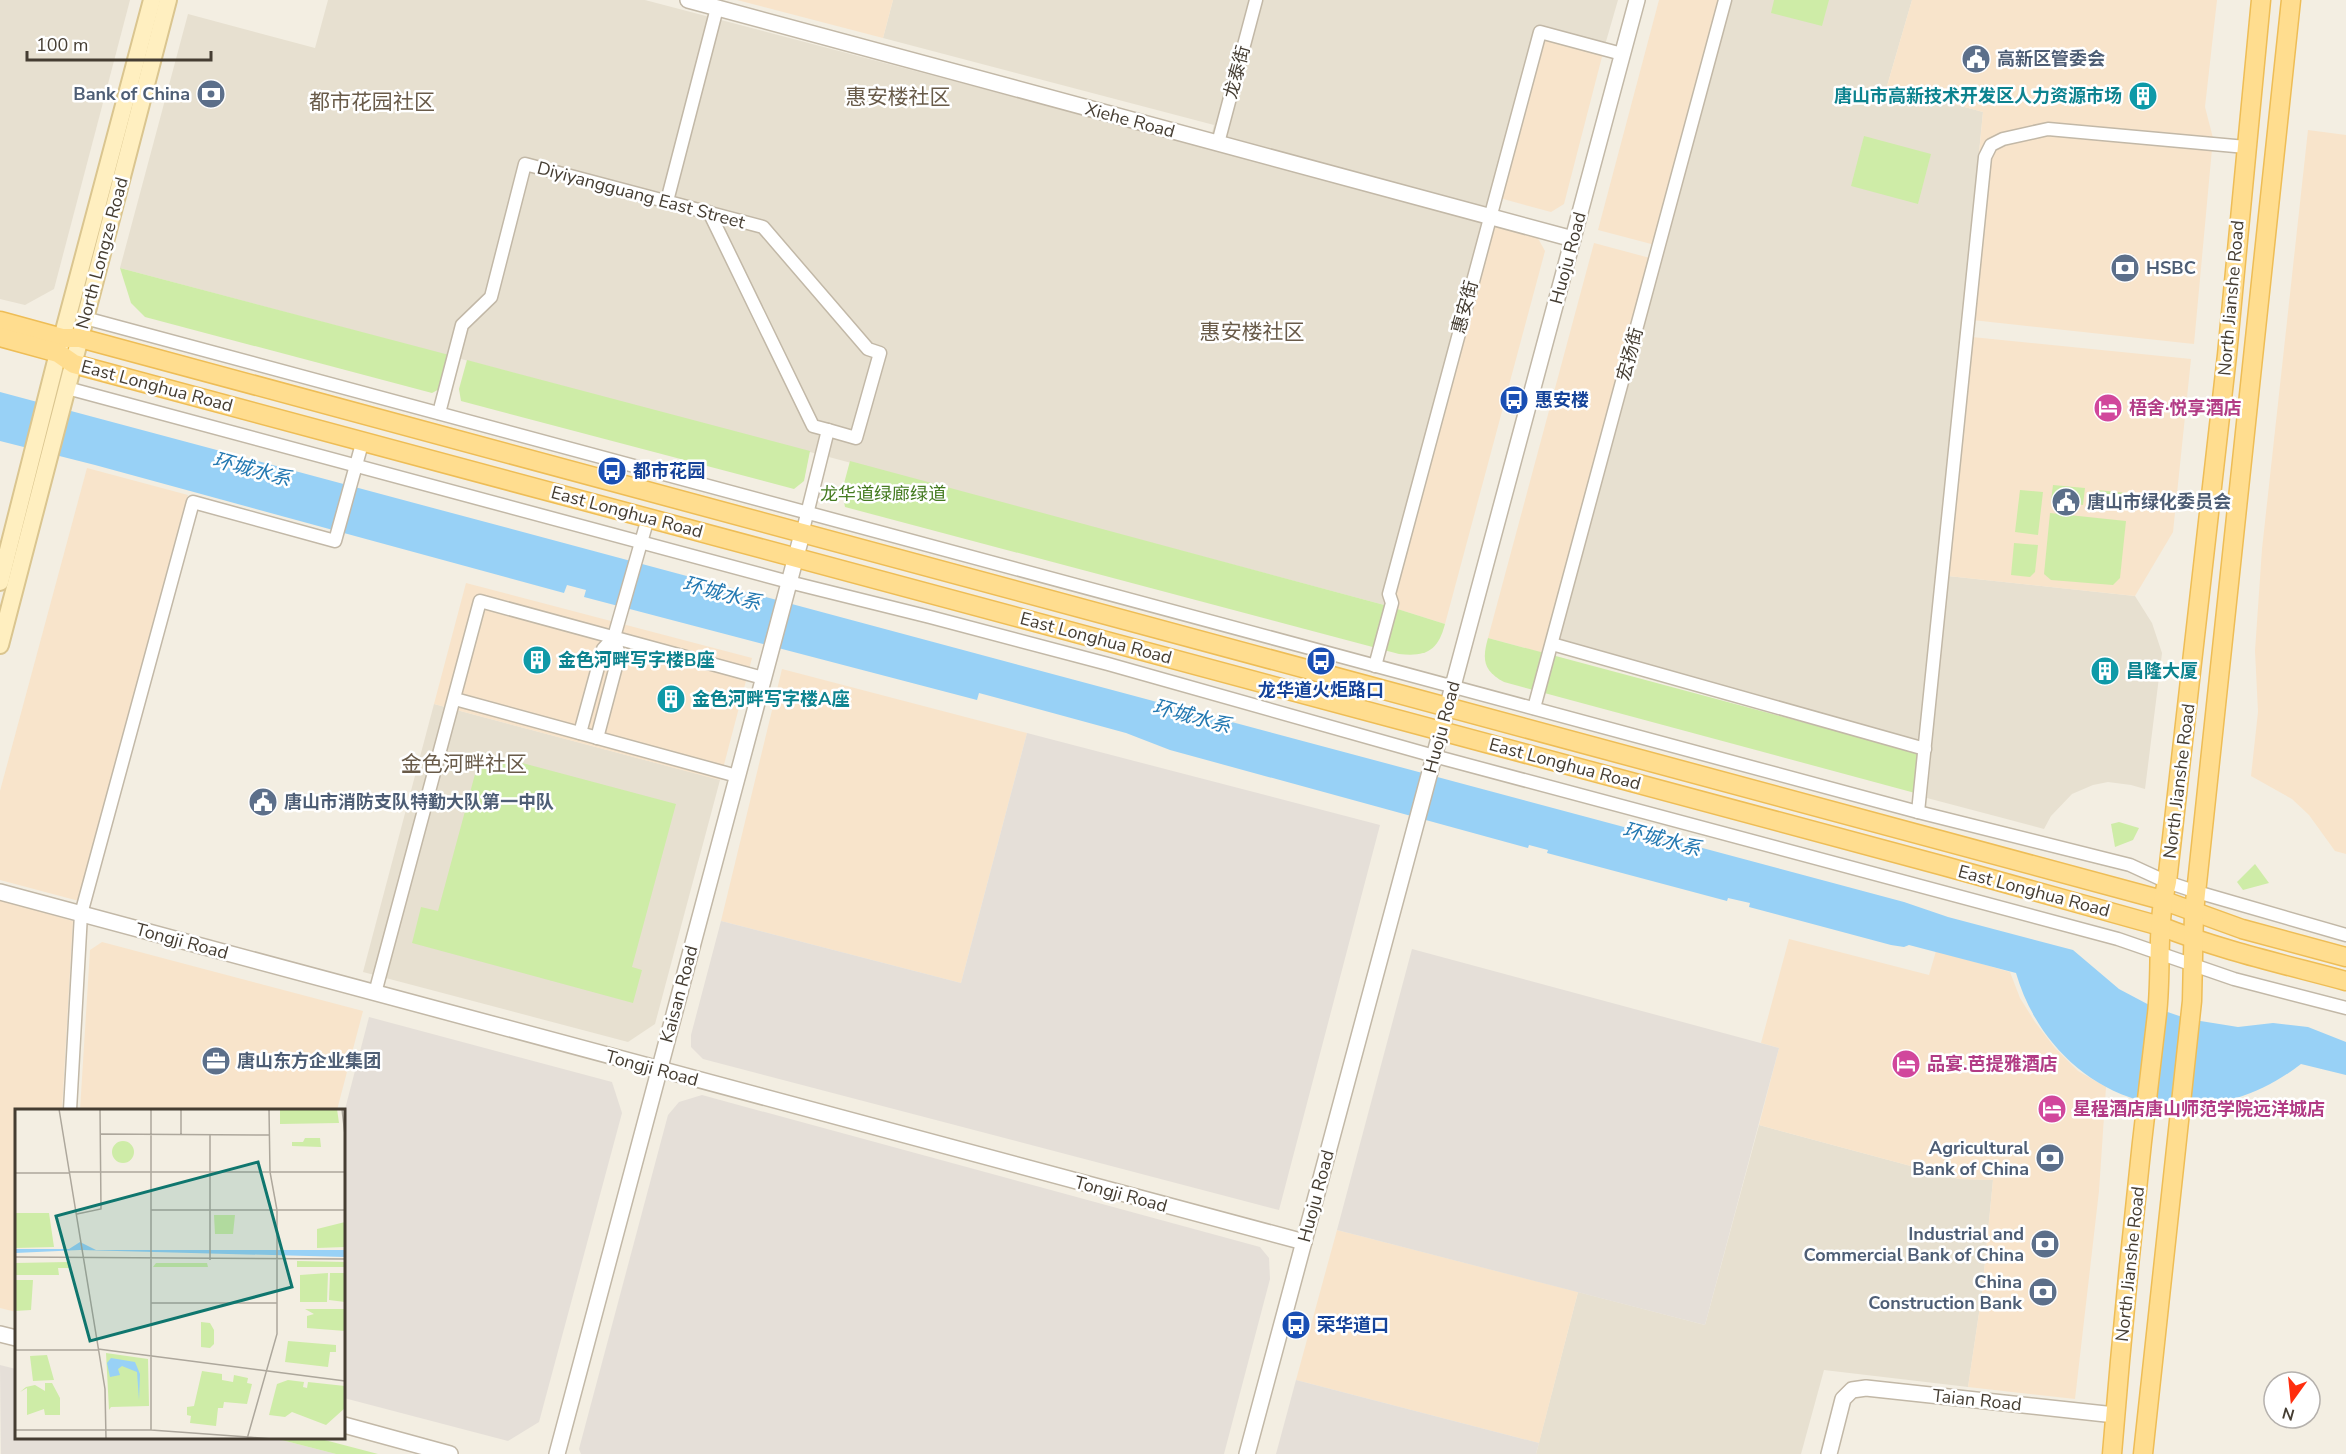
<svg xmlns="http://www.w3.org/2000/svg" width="2346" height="1454" font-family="'Nunito Sans','Noto Sans SC',sans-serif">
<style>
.residential{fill:#e7e0d0}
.commercial{fill:#f8e4cb}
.industrial{fill:#e5dfd8}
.green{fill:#ceeca7}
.water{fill:#98d1f6}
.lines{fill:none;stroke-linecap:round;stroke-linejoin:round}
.minor-casing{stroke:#c2b8a7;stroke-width:15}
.tertiary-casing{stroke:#c2b8a7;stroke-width:18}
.secondary-casing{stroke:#dac58f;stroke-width:20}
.primary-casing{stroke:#eebd56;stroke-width:21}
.minor{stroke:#fff;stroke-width:12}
.tertiary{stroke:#fff;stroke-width:15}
.secondary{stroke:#ffefc0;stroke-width:16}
.primary{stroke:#ffdd8f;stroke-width:18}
.labels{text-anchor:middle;stroke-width:5;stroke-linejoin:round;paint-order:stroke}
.service-label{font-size:18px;font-weight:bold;fill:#4e5e75;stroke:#fff;text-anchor:start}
.street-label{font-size:18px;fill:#453d32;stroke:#fff}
.culture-label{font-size:18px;font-weight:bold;fill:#0d838f;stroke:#fff;text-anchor:start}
.transit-label{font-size:18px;font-weight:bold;fill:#164399;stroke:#fff;text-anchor:start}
.hotel-label{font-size:18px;font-weight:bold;fill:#b23c85;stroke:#fff;text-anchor:start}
.park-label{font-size:18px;fill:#457b21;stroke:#fff}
.water-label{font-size:20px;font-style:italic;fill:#2278b1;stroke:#fff}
.quarter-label{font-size:21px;fill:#695b49;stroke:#fff}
.inset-road{fill:none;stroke:#ada79c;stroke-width:1.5}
.view{fill:#0f766e;fill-opacity:0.15;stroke:#0f766e;stroke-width:3}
.inset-edge{fill:none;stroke:#453d32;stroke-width:3}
</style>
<rect width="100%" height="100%" fill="#f3eee2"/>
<!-- residential -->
<g class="residential">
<path d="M0 0H130L54 289 25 305 0 299Z"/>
<path d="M328 0H645L1208 148 1214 125 883 38 893 0H1618L1605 45 1540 28 1388 606 120 268 188 14 315 48Z"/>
<path d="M1725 0H1912L1887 86 1983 112 1920 744 1553 648Z"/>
<path d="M1948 576 2135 596 2152 623 2162 653 2145 789 2131 785 2108 782 2093 785 2072 794 2051 816 2044 829 1927 798Z"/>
<path d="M434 704 720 780 655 1024 628 1042 363 972Z"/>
<path d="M1759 1125 1959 1179 1993 1180 1982 1293 1968 1387 1824 1370 1801 1454H1536L1578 1292 1705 1325Z"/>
</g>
<!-- commercial -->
<g class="commercial">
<path d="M737 0H893L883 38Z"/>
<path d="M1659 0H1720L1655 245 1598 230Z"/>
<path d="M1912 0H2217L2205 107 2213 138 2194 344 1963 319 1983 112 1887 86Z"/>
<path d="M1540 28 1605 45 1564 204 1551 212 1496 197Z"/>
<path d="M2308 130 2346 135V854L2335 851 2309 815 2292 799 2251 776 2258 712 2255 651 2262 549Z"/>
<path d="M1490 219 1534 231 1545 251 1445 624 1388 606Z"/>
<path d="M1594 243 1650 258 1543 653 1488 638Z"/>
<path d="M1972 337 2191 359 2173 532 2135 596 1948 576Z"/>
<path d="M87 468 188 495 79 901 0 880V791Z"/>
<path d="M466 583 752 658 720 780 434 704Z"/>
<path d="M782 669 1027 733 961 983 721 921Z"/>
<path d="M0 900 73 921 62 1110H16V1312L0 1308Z"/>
<path d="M1789 939 1929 975 1936 951 2010 972 2020 998 2035 1022 2055 1048 2078 1071 2106 1087 2099 1191 2075 1399 1968 1387 1982 1293 1993 1180 1959 1179 1759 1125 1779 1048 1761 1043Z"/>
<path d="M102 942 363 1011 337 1110H80L90 950Z"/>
<path d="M1337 1230 1578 1292 1539 1443 1296 1380Z"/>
</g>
<!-- industrial -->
<g class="industrial">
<path d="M1027 733 1380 825 1279 1210 703 1059 691 1047V1035L721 921 961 983Z"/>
<path d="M1412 949 1779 1048 1705 1325 1337 1230Z"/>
<path d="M369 1017 612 1082 622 1113 539 1422 508 1441 344 1398V1113Z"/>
<path d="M702 1095 1260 1247 1269 1258 1270 1279 1224 1454H581L579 1449 668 1115 679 1102Z"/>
<path d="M0 1365 16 1369V1438H274L336 1454H1Z"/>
<path d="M1296 1380 1539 1443 1536 1454H1276Z"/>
</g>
<!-- green -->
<g class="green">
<path d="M1774 0H1829L1822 26 1771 13Z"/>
<path d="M1864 136 1931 154 1918 204 1851 186Z"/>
<path d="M120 268 453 356 445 386 432 393 145 317 131 303Z"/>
<path d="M467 360 810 451 804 481 794 489 461 401 459 389Z"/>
<path d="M850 461 1388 606 1445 624C1438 651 1426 657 1399 654L845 507 842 491Z"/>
<path d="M2053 485 2085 488 2083 505 2051 501Z"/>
<path d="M2020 490 2043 492 2038 535 2015 532Z"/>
<path d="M2097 490 2127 493 2126 508 2095 505Z"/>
<path d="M2050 513 2126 521 2120 578 2113 585 2051 580 2044 574Z"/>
<path d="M2014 543 2038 545 2035 572 2030 577 2011 575Z"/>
<path d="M1488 638 1919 753 1915 793 1504 682C1483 671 1482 659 1488 638Z"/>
<path d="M481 752 676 804 632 967 642 970 633 1003 412 943 421 907 438 911Z"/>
<path d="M2119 822 2139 828 2133 840 2115 847 2111 824Z"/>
<path d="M2255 864 2269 883 2243 890 2237 882Z"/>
<path d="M274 1438H317L378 1454H336Z"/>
</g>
<!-- water -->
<path class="water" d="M0 392 1904 902 1948 917 2073 950 2119 989 2153 1007 2188 1019 2238 1027 2273 1023 2308 1027 2346 1042V1075L2301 1064C2264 1093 2212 1112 2164 1107 2155 1107 2146 1103 2138 1100 2077 1082 2033 1032 2016 973L1909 945 1904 947 1891 945 1749 907 1750 903 1728 898 1727 901 1547 853 1548 850 1529 845 1528 848 1170 750 1126 733 979 693 977 700 584 597 586 590 567 585 564 593 95 465 0 441Z"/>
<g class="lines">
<!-- minor casing -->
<g class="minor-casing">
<g id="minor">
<path d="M1218 143 1256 0"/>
<path d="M667 201 717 8"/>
<path d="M709 212 813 426 828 430"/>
<path d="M85 318 1918 812 2130 865 2167 882 2197 892 2346 935"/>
<path d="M67 388 789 582 930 617 1108 664 1434 756 2118 939 2234 979 2346 1008"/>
<path d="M439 413 462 325 491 297 525 164 763 227 868 349 880 353 856 438 828 430 802 534"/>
<path d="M1552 644 1925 749"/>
<path d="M1375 666 1392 603 1389 594 1540 32 1622 54"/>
<path d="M455 699 737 776"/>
<path d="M1534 708 1725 0"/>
<path d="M580 733 603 649 614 637 648 518"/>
<path d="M597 738 619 655 614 637"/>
<path d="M1918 812 1985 157 1991 145 2003 139 2048 129 2246 147"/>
<path d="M375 993 480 601 763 678"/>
<path d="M70 1110 81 914 193 502 335 541 363 440"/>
</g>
</g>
<!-- tertiary casing -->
<g class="tertiary-casing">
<g id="tertiary">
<path d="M688 0 1573 239"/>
<path d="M0 892 1304 1242"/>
<path d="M0 1334 16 1338"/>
<path d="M344 1425 450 1454"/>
<path d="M557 1454 802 534"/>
<path d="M1247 1454 1637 0"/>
<path d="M1829 1454 1843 1399 1852 1390 1866 1388 2115 1415"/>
</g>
</g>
<!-- secondary casing -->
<g class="secondary-casing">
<g id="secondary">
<path d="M0 582 58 353 152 0"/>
<path d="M0 645 168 0"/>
</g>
</g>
<!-- primary casing -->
<g class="primary-casing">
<g id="primary">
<path d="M0 321 62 338H80C774 527 1469 711 2162 900L2242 929 2346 957"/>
<path d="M0 337 58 353 74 364 1944 866 2160 926C2220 950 2283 964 2346 981"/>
<path d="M2112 1454C2124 1307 2139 1160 2157 1014 2162 970 2156 925 2167 882L2227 355 2261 0"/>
<path d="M2143 1454 2192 1001 2194 912 2291 0"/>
</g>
</g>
<!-- minor -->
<use href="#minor" class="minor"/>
<!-- tertiary -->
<use href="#tertiary" class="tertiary"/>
<!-- secondary -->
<use href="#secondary" class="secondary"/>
<!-- primary -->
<use href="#primary" class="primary"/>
</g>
<!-- icons -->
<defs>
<g id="civic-disc" transform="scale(1.5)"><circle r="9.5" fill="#5c6f8a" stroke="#fff"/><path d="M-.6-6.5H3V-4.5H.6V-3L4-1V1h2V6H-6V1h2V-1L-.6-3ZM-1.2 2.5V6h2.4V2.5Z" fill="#fff"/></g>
<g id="bank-disc" transform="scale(1.5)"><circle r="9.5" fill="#5c6f8a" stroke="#fff"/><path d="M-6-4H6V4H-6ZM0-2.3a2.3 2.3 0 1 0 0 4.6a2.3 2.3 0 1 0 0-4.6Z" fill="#fff"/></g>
<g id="building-disc" transform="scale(1.5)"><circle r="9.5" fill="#0f9aa8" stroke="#fff"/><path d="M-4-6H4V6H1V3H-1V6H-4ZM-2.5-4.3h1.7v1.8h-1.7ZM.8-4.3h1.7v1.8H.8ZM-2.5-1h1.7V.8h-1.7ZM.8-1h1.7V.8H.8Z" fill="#fff"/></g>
<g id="bus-disc" transform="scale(1.5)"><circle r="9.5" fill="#1a4fb4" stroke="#fff"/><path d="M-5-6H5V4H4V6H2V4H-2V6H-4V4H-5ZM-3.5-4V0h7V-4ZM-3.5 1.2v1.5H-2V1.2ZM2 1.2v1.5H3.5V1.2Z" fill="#fff"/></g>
<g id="hotel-disc" transform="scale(1.5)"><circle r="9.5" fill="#d1479c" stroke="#fff"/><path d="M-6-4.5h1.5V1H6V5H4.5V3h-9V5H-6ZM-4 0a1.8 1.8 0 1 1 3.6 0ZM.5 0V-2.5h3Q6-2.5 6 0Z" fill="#fff"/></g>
<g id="office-disc" transform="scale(1.5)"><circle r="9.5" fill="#5c6f8a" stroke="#fff"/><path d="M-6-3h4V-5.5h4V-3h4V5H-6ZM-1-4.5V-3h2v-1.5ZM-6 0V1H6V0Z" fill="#fff"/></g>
</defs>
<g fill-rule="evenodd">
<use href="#civic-disc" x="1976" y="59"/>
<use href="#bank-disc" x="211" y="94"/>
<use href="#building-disc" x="2143" y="96"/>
<use href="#bank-disc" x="2125" y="268"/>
<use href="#bus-disc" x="1514" y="400"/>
<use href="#hotel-disc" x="2108" y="408"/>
<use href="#bus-disc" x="612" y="471"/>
<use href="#civic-disc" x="2066" y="502"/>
<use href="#building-disc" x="537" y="660"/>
<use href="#bus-disc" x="1321" y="661"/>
<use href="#building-disc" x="2105" y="671"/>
<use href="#building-disc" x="671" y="699"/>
<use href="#civic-disc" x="263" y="802"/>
<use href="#office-disc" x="216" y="1061"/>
<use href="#hotel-disc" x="1906" y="1064"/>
<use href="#hotel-disc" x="2052" y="1109"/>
<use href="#bank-disc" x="2050" y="1158"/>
<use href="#bank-disc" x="2045" y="1244"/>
<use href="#bank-disc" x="2043" y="1292"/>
<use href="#bus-disc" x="1296" y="1325"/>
</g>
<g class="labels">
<!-- service labels -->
<g class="service-label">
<text x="1997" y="65">高新区管委会</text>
<text x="190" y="100" text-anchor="end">Bank of China</text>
<text x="2146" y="274">HSBC</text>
<text x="2087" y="508">唐山市绿化委员会</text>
<text x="284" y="808">唐山市消防支队特勤大队第一中队</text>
<text x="237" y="1067">唐山东方企业集团</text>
<text x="2029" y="1154" text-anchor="end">Agricultural<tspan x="2029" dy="21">Bank of China</tspan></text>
<text x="2024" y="1240" text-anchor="end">Industrial and<tspan x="2024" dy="21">Commercial Bank of China</tspan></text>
<text x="2022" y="1288" text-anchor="end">China<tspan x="2022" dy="21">Construction Bank</tspan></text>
</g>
<!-- street labels -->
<g class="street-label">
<text transform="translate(1237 72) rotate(-75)" y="6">龙泰街</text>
<text transform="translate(1130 120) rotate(15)" y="6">Xiehe Road</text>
<text transform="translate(641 195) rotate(15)" y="6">Diyiyangguang East Street</text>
<text transform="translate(102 253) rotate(-75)" y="6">North Longze Road</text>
<text transform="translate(1568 258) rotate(-75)" y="6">Huoju Road</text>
<text transform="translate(2231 298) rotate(-85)" y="6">North Jianshe Road</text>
<text transform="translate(1465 307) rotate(-75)" y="6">惠安街</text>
<text transform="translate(1630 354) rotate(-75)" y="6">宏扬街</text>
<text transform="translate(157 386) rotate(15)" y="6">East Longhua Road</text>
<text transform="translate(627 512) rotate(15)" y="6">East Longhua Road</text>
<text transform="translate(1096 638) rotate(15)" y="6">East Longhua Road</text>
<text transform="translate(1442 727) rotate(-75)" y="6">Huoju Road</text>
<text transform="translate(1565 764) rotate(15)" y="6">East Longhua Road</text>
<text transform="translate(2179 781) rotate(-83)" y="6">North Jianshe Road</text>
<text transform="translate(2034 891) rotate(15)" y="6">East Longhua Road</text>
<text transform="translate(182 941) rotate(15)" y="6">Tongji Road</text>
<text transform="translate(679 994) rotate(-75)" y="6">Kaisan Road</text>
<text transform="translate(652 1068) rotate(15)" y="6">Tongji Road</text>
<text transform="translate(1121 1194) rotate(15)" y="6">Tongji Road</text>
<text transform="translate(1316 1196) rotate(-75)" y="6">Huoju Road</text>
<text transform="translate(2130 1264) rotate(-84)" y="6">North Jianshe Road</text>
<text transform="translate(1977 1400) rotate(6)" y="6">Taian Road</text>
</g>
<!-- culture labels -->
<g class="culture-label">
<text x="2122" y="102" text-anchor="end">唐山市高新技术开发区人力资源市场</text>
<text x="558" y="666">金色河畔写字楼B座</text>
<text x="2126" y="677">昌隆大厦</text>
<text x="692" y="705">金色河畔写字楼A座</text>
</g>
<!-- transit labels -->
<g class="transit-label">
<text x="1535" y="406">惠安楼</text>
<text x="633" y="477">都市花园</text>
<text x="1321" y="696" text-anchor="middle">龙华道火炬路口</text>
<text x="1317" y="1331">荣华道口</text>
</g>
<!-- hotel labels -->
<g class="hotel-label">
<text x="2129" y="414">梧舍·悦享酒店</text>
<text x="1927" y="1070">品宴.芭提雅酒店</text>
<text x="2073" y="1115">星程酒店唐山师范学院远洋城店</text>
</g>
<!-- park labels -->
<g class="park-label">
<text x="883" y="500">龙华道绿廊绿道</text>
</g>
<!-- water labels -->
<g class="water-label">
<text transform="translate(252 469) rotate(15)" y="7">环城水系</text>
<text transform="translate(722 593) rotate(15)" y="7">环城水系</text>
<text transform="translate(1192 716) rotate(15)" y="7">环城水系</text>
<text transform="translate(1662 839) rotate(15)" y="7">环城水系</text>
</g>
<!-- quarter labels -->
<g class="quarter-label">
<text x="898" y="104">惠安楼社区</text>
<text x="372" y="109">都市花园社区</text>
<text x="1252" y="339">惠安楼社区</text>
<text x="464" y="771">金色河畔社区</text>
</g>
</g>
<!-- overview -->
<g transform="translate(15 1109)">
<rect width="330" height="330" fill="#f3eee2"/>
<path d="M265 0H322L324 14 265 15ZM290 29H305L306 38 277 37V33H288ZM97 43a11 11 0 1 1 22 0a11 11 0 1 1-22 0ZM0 104H34L39 138 0 139ZM199 106H220L218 125H200ZM330 113V138L302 139V120ZM282 152 330 153V158H282ZM53 153 56 159H43L44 166H0V154ZM141 154H192L193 158H138ZM313 164 312 193H285V166ZM315 164H330V193L314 191ZM0 171H18L16 201 0 202ZM290 200H330V222L292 219V207L299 205ZM186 213 195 214 199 221V235L195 239 186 238ZM273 232 321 236V243H315L313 258 270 253ZM91 244 133 250 134 297 96 298 94 301ZM32 246 39 271 18 272 15 247ZM187 262 207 265V271L218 273 219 266 233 269 232 274 237 275 232 295 209 293 208 299H203L201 317 175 314 176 307 172 306V298L179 297ZM273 271 289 273 288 278 292 279 293 273 330 277V299L311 316 277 303 270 308 254 306 262 275ZM30 274H37L45 289V306H30L29 300 12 306V279L5 283 11 278 20 276 30 282Z" fill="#ceeca7"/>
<path d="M65 133 81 141H330V148L65 141 0 144V140H54ZM96 249 120 253 125 265 124 291 122 263 107 257 103 260 105 266 95 268 92 254Z" fill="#98d1f6"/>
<path class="inset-road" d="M44 0 90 280 91 330M136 0V321M166 0V26M327 0 330 26M86 25 255 26M195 26V151M54 63H330M0 64H54M136 101H330M62 105 86 100 85 0M0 148 330 150M136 194H262M83 240 253 262M0 241H84M253 262 330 272M0 321H136L233 328M233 328 257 330M232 330 262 225V101L255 63 254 0"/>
<path class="view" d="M243 53 277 178 75 232 41 107Z"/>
<rect width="330" height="330" class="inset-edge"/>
</g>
<!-- north arrow -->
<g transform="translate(2292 1400) rotate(195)"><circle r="28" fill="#ffffff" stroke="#b5b1ad" stroke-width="1.5"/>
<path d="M0-4.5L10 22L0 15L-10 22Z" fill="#ff2d0d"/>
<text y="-9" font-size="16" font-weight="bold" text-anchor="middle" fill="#453d32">N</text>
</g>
<!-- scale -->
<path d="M27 51v9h184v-9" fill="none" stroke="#453d32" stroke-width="3"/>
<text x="36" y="51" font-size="18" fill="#453d32" stroke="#ffffff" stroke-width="4.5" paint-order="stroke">100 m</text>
</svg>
